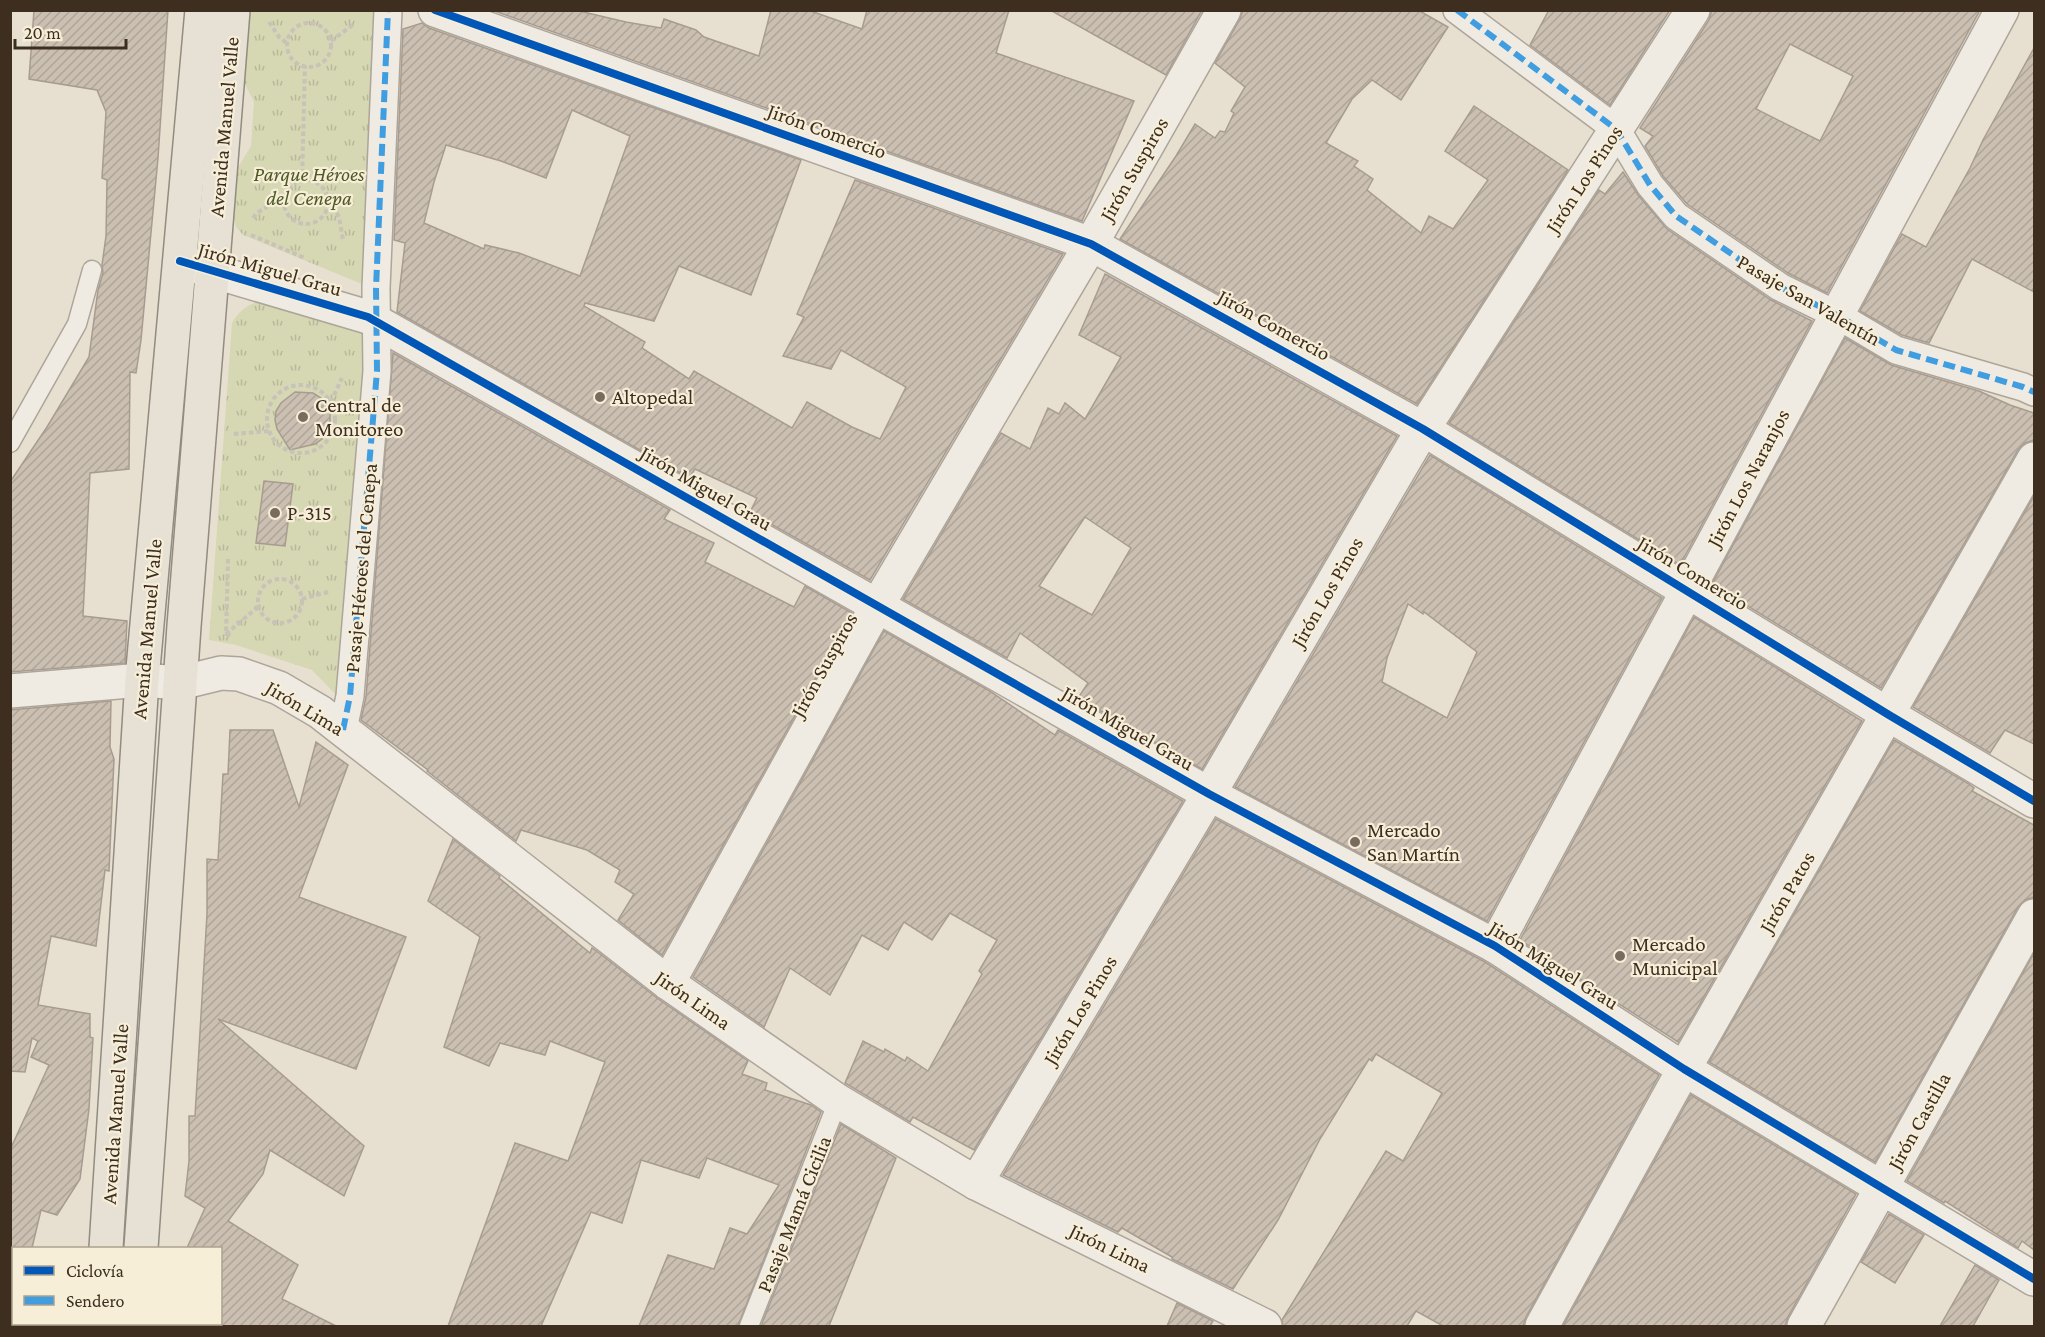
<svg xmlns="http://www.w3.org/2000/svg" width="2045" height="1337" font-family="'Crimson Pro',serif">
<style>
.grass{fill:url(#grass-tufts)}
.building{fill:url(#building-hatch);stroke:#a89c90;stroke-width:1.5;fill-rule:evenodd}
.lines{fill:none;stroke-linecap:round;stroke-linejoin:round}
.service-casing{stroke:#ada599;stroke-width:21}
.pedestrian-casing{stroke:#ada599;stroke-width:30}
.minor-casing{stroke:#ada599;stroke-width:36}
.primary-casing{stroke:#928b80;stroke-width:36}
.path{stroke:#c8c2b9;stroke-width:4;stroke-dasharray:4.5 3;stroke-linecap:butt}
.service{stroke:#efebe3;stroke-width:18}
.pedestrian{stroke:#efebe3;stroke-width:27}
.minor{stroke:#efebe3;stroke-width:33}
.primary{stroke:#e6e1d4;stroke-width:33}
.quiet{stroke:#3f9de0;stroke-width:6;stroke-dasharray:12 6;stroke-linecap:butt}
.cycleway-casing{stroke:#f7eed8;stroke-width:11}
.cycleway{stroke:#0057b8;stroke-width:8}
.poi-dot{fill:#786c5e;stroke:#f7eed8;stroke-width:2}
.labels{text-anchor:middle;stroke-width:4.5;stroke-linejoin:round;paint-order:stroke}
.street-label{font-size:21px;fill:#3d2e20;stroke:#f7eed8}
.park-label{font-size:21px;font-style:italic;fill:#4d5a26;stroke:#f7eed8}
.poi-label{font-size:21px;fill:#3d2e20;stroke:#f7eed8;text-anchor:start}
</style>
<defs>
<pattern id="grass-tufts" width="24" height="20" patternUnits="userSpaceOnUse" patternTransform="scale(1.5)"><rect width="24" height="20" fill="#d6d7b3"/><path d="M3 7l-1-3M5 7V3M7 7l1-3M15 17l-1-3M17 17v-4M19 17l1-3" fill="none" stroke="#b9b99a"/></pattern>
<pattern id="building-hatch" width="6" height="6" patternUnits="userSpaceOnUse" patternTransform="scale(1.5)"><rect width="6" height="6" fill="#cbbfb2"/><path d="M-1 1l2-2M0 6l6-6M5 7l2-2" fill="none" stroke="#afa499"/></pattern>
</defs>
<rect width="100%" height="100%" fill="#e7e0d1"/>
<!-- grass -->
<g class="grass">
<path d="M247 11H385L374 289 243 235 236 227 234 219 237 169 251 146 254 102 243 80Z"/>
<path d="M268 299 361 332 368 340 342 701 312 670 236 645 209 640 232 323C240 308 252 302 268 299Z"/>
</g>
<!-- building -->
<g class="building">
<path d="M34 10H168L158 158 141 340 136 373 130 372 129 469 90 473 83 616 127 621 125 663 10 672V482L47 427 89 357 98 290 103 273 102 265 106 236 107 180 102 178 106 112 97 90 29 79Z"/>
<path d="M492 10H575L626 22 661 28 664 19 696 30 704 37 759 56 771 10H808L862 29 867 10H1009L996 53 1134 101 1082 221Z"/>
<path d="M1050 10H1202L1166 75Z"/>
<path d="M1243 10H1418L1448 27 1401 100 1372 80 1352 99 1326 143 1358 161 1354 166 1373 179 1367 190 1421 233 1429 216 1453 229 1488 180 1445 151 1474 106 1568 170 1417 404 1120 239 1176 156 1195 124 1215 138 1220 131 1225 132 1234 113 1231 111 1245 87 1215 63 1240 19Z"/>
<path d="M1549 10H1670L1610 105 1530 45Z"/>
<path d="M1712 10H1980L1827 293 1788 273 1687 204 1663 176 1645 146 1653 136 1640 128 1709 20ZM1790 44 1853 76 1820 141 1756 109Z"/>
<path d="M422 23 429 28 801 160 751 295 679 266 654 321 585 303 584 306 645 342 642 348 689 379 694 371 792 428 807 402 852 427 880 439 906 387 841 350 831 369 783 356 804 317 797 314 855 180 1063 254 870 580 750 512 757 498 695 469 689 478 397 312 405 243 394 240 403 29ZM572 110 630 136 580 276 519 253 485 245 484 249 424 223 434 182 446 145 501 161 546 178Z"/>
<path d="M2034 48V292L1972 259 1929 343 1902 335 1860 311 1902 234 1926 247 1970 168 1983 140Z"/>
<path d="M1623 172 1638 195 1667 229 1771 300 1812 321 1680 565 1449 423 1599 190 1605 194Z"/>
<path d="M1105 274 1397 436 1202 769 1078 698 1088 683 1020 633 1007 658 903 599 1001 433 1030 449 1048 408 1059 414 1065 403 1085 419 1121 357 1079 335ZM1085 517 1131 548 1092 615 1039 586Z"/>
<path d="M1845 338 1891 365 1979 391 2010 405 2034 413V440L2025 443 2018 450 1881 688 1712 584Z"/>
<path d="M393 353 670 510 664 519 714 543 705 562 794 607 805 586 852 613 662 955 618 920 634 894 615 882 620 870 587 850 521 830 516 841 427 771 428 770 361 720 366 697Z"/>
<path d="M295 392 313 393 321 398 330 414V423L322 439 315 444 290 450 277 429 275 420 276 411 281 403Z"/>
<path d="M1430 455 1662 598 1487 921 1235 787ZM1408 604 1423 614 1424 612 1477 652 1447 718 1382 682 1387 658Z"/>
<path d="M264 481 293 484 285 546 256 543Z"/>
<path d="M2034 496V744L2005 730 1990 753 1913 707Z"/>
<path d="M1694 617 1862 721 1678 1042 1520 940Z"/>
<path d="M884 631 988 690 1055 735 1058 730 1183 801 974 1150 913 1117 910 1122 845 1083 863 1041 884 1052 885 1049 905 1061 907 1057 928 1071 982 974 979 971 997 940 950 913 932 940 904 922 888 950 862 935 830 995 790 968 764 1027 693 977Z"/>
<path d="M111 701 110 747 114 759 109 871 105 870 96 946 51 936 38 1005 90 1014V1037L93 1038 89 1109 80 1179 57 1215 41 1210 32 1248H14V1290H10V1150L49 1065 31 1057 38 1041 32 1038 25 1072 10 1071V710Z"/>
<path d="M230 730H273L299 807 316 742 348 765 299 897 406 937 356 1069 218 1019 364 1146 344 1196 270 1150 263 1174 228 1221 298 1265 282 1299 336 1326H220V1248H187L205 1208 185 1196 189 1161V1116H195L207 914V859L218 860 223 774H228Z"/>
<path d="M1894 740 1969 784 1974 788 1972 791 2034 825V897L2025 900 2018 907 1875 1162 1709 1062Z"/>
<path d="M1216 819 1485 962 1659 1075 1526 1317 1523 1326H1443L1416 1311 1407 1326H1283L1282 1320 1386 1151 1403 1161 1442 1093 1376 1054 1372 1061 1369 1059 1320 1139 1278 1220 1233 1289 1172 1259V1257L1122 1228 1118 1232 1003 1175Z"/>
<path d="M453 839 500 876 499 878 590 953 592 948 599 953 657 998 748 1061 742 1074 767 1083 765 1090 811 1105 821 1112 738 1326H639L668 1255 714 1269 730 1228 747 1234 779 1185 707 1158 699 1178 641 1160 622 1223 591 1212 541 1326H448L515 1143 568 1161 605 1062 550 1041 545 1055 500 1043 489 1066 444 1047 480 937 428 901Z"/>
<path d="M2034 953V1250L2022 1241 2018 1248 1945 1201 1944 1203 1907 1181Z"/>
<path d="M1691 1095 1856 1194 1788 1317 1785 1326H1563Z"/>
<path d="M841 1124 896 1158 829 1326H761Z"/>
<path d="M1889 1214 1924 1235 1895 1283 1861 1262Z"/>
<path d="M1975 1265 1999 1280 1973 1326H1940Z"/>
<path d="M1177 1303 1213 1321 1210 1326H1167Z"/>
</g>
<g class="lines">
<!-- service casing -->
<g class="service-casing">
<g id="service">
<path d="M10 443 77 324 92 270"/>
<path d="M749 1326 838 1101"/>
</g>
</g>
<!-- pedestrian casing -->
<g class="pedestrian-casing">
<g id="pedestrian">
<path d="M1457 10 1616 129 1650 185 1676 216 1780 287 1837 315 1896 350 2023 387 2034 392"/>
<path d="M343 730 350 696 377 371 376 288 388 10"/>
</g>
</g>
<!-- minor casing -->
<g class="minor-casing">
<g id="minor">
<path d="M435 10 1091 244 1423 429 1889 715 2034 801"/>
<path d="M185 263 368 317 1209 794 1495 946 1684 1069 2034 1279"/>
<path d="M10 691 142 680 180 683 221 673 239 674 279 688 320 712 343 730 668 983 838 1101 976 1183 1265 1326"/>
<path d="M1495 946 2002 10"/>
<path d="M668 983 877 606 1091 244 1224 10"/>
<path d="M976 1183 1209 794 1423 429 1693 10"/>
<path d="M1542 1326 1684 1069 2034 459"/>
<path d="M1804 1326 2034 916"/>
</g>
</g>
<!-- primary casing -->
<g class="primary-casing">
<g id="primary">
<path d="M106 1248 142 680 202 10"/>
<path d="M141 1248 184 626 233 10"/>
<path d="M101 1326V1324"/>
<path d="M136 1326V1324"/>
</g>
</g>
<!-- path -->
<g class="path">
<path d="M269 22 279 37 288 44"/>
<circle cx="309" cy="45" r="22"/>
<path d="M331 41 354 24"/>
<circle cx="306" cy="202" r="22"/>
<path d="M302 181 305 66"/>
<path d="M329 200 339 217 343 240"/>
<path d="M253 218 257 213 286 195"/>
<path d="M251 235 305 258"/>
<circle cx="301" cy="419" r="34"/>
<path d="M331 402 342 378"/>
<path d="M234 434 269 431"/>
<path d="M228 559 226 634 231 636"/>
<circle cx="280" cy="601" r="22"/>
<path d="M302 599 328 592"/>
<path d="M226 634 259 606"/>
</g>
<!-- service -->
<use href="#service" class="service"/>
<!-- pedestrian -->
<use href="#pedestrian" class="pedestrian"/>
<!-- minor -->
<use href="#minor" class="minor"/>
<!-- primary -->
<use href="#primary" class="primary"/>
<!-- quiet -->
<g class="quiet">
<path d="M1457 10 1616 129 1650 185 1676 216 1780 287 1837 315 1896 350 2023 387 2034 392"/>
<path d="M343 730 350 696 377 371 376 288 388 10"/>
</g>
<!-- cycleway casing -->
<g class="cycleway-casing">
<g id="cycleway">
<path d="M435 10 1091 244 1423 429 1889 715 2034 801"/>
<path d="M180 261 368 317 1209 794 1495 946 1684 1069 2034 1279"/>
</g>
</g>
<!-- cycleway -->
<use href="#cycleway" class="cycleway"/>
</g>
<!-- markers -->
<g class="poi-dot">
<circle cx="600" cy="397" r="6"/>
<circle cx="303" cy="417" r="6"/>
<circle cx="275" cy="513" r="6"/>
<circle cx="1355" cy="842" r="6"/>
<circle cx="1620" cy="956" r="6"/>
</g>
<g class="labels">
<!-- street labels -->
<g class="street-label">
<text transform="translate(224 127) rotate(-85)" y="7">Avenida Manuel Valle</text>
<text transform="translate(827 131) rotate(20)" y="7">Jirón Comercio</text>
<text transform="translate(1134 169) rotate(-60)" y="7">Jirón Suspiros</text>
<text transform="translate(1584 179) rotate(-57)" y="7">Jirón Los Pinos</text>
<text transform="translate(270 269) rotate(16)" y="7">Jirón Miguel Grau</text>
<text transform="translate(1809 300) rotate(30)" y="7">Pasaje San Valentín</text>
<text transform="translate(1274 325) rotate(29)" y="7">Jirón Comercio</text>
<text transform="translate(1748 478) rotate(-62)" y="7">Jirón Los Naranjos</text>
<text transform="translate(706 488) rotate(30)" y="7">Jirón Miguel Grau</text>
<text transform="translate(361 568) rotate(-85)" y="7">Pasaje Héroes del Cenepa</text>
<text transform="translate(1693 573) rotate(31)" y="7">Jirón Comercio</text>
<text transform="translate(1327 592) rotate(-60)" y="7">Jirón Los Pinos</text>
<text transform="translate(147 629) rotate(-85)" y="7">Avenida Manuel Valle</text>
<text transform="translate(824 665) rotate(-61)" y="7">Jirón Suspiros</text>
<text transform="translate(305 708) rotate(31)" y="7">Jirón Lima</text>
<text transform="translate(1128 728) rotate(30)" y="7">Jirón Miguel Grau</text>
<text transform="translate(1787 892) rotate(-60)" y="7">Jirón Patos</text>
<text transform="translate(1554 965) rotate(32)" y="7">Jirón Miguel Grau</text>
<text transform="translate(693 1000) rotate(35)" y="7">Jirón Lima</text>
<text transform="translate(1080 1010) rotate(-59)" y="7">Jirón Los Pinos</text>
<text transform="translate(115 1114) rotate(-86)" y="7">Avenida Manuel Valle</text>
<text transform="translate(1919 1121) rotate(-61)" y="7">Jirón Castilla</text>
<text transform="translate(794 1214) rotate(-68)" y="7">Pasaje Mamá Cicilia</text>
<text transform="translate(1110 1248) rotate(26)" y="7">Jirón Lima</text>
</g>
<!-- park labels -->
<g class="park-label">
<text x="309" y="181">Parque Héroes<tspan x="309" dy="24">del Cenepa</tspan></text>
</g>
<!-- poi labels -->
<g class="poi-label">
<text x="612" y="404">Altopedal</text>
<text x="315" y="412">Central de<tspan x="315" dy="24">Monitoreo</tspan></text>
<text x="287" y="520">P-315</text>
<text x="1367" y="837">Mercado<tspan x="1367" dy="24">San Martín</tspan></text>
<text x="1632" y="951">Mercado<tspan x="1632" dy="24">Municipal</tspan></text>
</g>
</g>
<!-- border -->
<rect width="2045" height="1337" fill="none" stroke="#3d2e20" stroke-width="24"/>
<!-- legend -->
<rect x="12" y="1247" width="210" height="78" fill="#f7eed8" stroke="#ada18e" stroke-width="1.5"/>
<rect x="24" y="1266" width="30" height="9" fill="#0057b8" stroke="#ada18e" stroke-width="1.5"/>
<text x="66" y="1277" font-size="18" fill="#3d2e20">Ciclovía</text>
<rect x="24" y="1296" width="30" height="9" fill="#3f9de0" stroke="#ada18e" stroke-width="1.5"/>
<text x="66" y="1307" font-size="18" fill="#3d2e20">Sendero</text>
<!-- scale -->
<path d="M15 39v9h111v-9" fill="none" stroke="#3d2e20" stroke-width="3"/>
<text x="24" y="39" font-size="18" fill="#3d2e20" stroke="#f7eed8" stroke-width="4.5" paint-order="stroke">20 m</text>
</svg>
